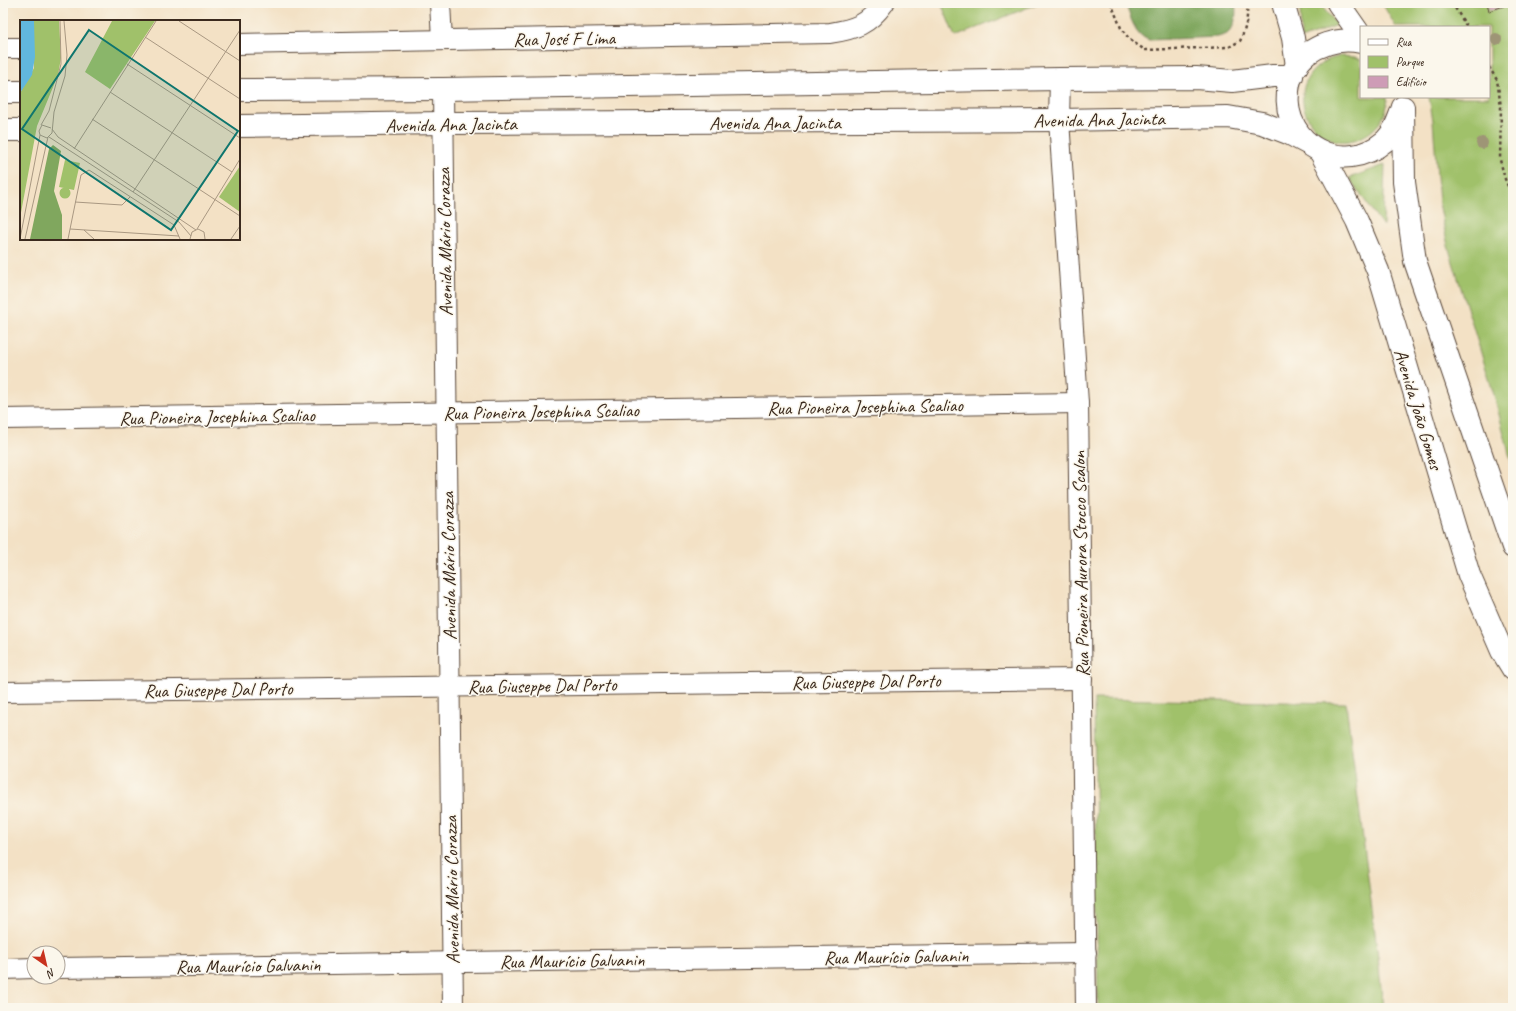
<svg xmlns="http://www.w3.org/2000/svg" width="1516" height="1011" font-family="Caveat,sans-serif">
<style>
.green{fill:#a0c16a;stroke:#6e7644}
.forest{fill:#80a75e;stroke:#5e683e}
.building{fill:#ce9cb6}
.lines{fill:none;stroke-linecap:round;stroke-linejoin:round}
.minor-casing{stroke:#574537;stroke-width:22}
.tertiary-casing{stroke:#574537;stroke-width:24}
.path{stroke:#574537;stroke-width:2.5;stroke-dasharray:3 3;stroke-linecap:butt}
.minor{stroke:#fff;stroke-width:20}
.tertiary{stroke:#fff;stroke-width:22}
.tree{fill:#9e9576}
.labels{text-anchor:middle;stroke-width:3;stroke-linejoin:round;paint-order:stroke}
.street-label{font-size:19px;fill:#3b2a1e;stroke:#fbf7ec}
.inset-road{fill:none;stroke:#a99882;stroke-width:1}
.view{fill:#0f766e;fill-opacity:0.15;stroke:#0f766e;stroke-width:2}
.inset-edge{fill:none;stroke:#3b2a1e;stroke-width:2}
</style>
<rect width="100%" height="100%" fill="#fbf7ec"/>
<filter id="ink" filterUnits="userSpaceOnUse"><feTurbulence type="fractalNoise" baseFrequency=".025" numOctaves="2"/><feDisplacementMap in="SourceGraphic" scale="8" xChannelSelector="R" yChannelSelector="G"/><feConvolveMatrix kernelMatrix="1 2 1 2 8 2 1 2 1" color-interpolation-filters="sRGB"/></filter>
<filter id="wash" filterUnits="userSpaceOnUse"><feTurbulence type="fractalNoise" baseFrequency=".012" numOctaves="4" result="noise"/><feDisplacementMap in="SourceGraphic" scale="16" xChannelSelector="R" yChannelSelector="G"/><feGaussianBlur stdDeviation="0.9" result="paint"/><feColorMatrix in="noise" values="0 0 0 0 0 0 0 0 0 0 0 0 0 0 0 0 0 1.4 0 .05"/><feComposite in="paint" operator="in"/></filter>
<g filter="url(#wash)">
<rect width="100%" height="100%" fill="#f3e1c5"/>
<!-- green -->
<g class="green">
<path d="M941 3H1039L955 37Z"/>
<path d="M1300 3H1319L1337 25 1301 39Z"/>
<path d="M1382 3H1513V469L1494 395 1448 246 1439 203 1433 121 1429 97H1489V27H1396Z"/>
<path d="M1340 56 1355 57 1361 60V97H1387C1389 109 1382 122 1373 130 1322 171 1272 90 1326 61 1330 58 1336 58 1340 56Z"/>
<path d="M1385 165 1383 226 1349 178Z"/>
<path d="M1094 699 1346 703 1378 957 1383 1008H1098Z"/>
</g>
<!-- forest -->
<path class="forest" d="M1125 3H1235C1237 12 1236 27 1227 34 1225 35 1221 36 1218 37L1149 40C1134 35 1131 17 1125 3Z"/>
<g id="blocks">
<!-- building -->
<path class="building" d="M1487 3H1503L1504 6 1489 11Z"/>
</g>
</g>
<g filter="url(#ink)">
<use href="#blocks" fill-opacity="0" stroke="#574537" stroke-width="1"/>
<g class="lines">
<!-- minor casing -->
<g class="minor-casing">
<g id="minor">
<path d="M440 3 442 40"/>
<path d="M239 44 830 33C855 29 868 25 884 3"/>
<path d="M3 48H21"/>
<path d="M1060 79 1059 120 1078 403 1086 1008"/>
<path d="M443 89 453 1008"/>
<path d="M3 419 1078 403"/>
<path d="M3 692 1082 679"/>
<path d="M58 968 1086 953"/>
<path d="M3 969 34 968"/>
</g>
</g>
<!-- tertiary casing -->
<g class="tertiary-casing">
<g id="tertiary">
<path d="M1283 3 1293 38 1297 66"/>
<path d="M1338 3 1361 36"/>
<path d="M1361 42C1341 38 1324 42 1307 54 1296 63 1289 77 1288 91 1282 146 1343 177 1385 141 1394 133 1398 121 1402 110"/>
<path d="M239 90 443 89 1060 79 1196 78 1232 81 1273 76H1292"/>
<path d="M3 92H21"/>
<path d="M1403 107 1404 182 1415 261 1513 547"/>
<path d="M239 126 443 123 1059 120 1228 117 1262 123 1288 133 1307 143"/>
<path d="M3 130H21"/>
<path d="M1320 151 1357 221 1378 271 1469 575 1502 651 1513 669"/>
</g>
</g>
<!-- path -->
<g class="path">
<path d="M1111 3 1121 28 1130 40 1145 50 1229 47 1240 41C1246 28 1248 18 1247 3"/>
<path d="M1452 3 1467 27"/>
<path d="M1489 67 1497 80 1501 107 1500 160 1505 179 1513 198"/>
</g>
<!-- minor -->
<use href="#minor" class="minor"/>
<!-- tertiary -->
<use href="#tertiary" class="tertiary"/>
</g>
<!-- trees -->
<g class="tree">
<circle cx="1496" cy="39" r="6"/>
<circle cx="1482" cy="143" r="6"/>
</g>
</g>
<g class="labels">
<!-- street labels -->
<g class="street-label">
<text transform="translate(564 38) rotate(-1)" y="7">Rua José F Lima</text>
<text transform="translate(1099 119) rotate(-1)" y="7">Avenida Ana Jacinta</text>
<text x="775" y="129">Avenida Ana Jacinta</text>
<text transform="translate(451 124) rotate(-1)" y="7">Avenida Ana Jacinta</text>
<text transform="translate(444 242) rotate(-91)" y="7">Avenida Mário Corazza</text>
<text transform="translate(865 406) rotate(-1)" y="7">Rua Pioneira Josephina Scaliao</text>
<text transform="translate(1419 409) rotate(73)" y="7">Avenida João Gomes</text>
<text transform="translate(541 411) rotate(-1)" y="7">Rua Pioneira Josephina Scaliao</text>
<text transform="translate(217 416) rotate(-1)" y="7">Rua Pioneira Josephina Scaliao</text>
<text transform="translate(1080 564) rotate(-91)" y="7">Rua Pioneira Aurora Stocco Scalon</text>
<text transform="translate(448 566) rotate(-91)" y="7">Avenida Mário Corazza</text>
<text transform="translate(866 681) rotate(-1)" y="7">Rua Giuseppe Dal Porto</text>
<text transform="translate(542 685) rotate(-1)" y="7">Rua Giuseppe Dal Porto</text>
<text transform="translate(218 689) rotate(-1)" y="7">Rua Giuseppe Dal Porto</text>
<text transform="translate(451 890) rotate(-91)" y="7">Avenida Mário Corazza</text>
<text transform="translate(896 956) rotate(-1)" y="7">Rua Maurício Galvanin</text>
<text transform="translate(572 960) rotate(-1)" y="7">Rua Maurício Galvanin</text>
<text transform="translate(248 965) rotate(-1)" y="7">Rua Maurício Galvanin</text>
</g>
</g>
<!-- overview -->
<g transform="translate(20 20)">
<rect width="220" height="220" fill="#f3e1c5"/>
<path d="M14 1H39L41 38 38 55 17 106 0 198V73L14 48ZM92 1H135L90 69 65 52ZM45 140 60 143 54 170 39 167ZM220 146V192L199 177ZM39.5 173a5.5 5.5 0 1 1 11 0a5.5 5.5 0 1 1-11 0Z" fill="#a0c16a"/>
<path d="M33 125 41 131 34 171 42 195V219H10L29 129Z" fill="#80a75e"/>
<path d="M0 1H14L15 37 12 55 0 73Z" fill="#61b7de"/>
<path class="inset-road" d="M159 1 220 41M125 17 220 79M107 44 220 118M90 72 212 152M72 99 220 196M21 105 29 91 41 44 40 1M31 108 22 105 19 111 20 115 27 118 32 113 34 92 45 56 47 35 44 1M32 109 38 117 176 210M29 117 159 202 171 216M54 129 136 1M113 172 220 10M55 182 102 185 110 177M50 209 159 216M177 209 220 139M64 210 74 219M0 219 20 115M5 219 28 117M48 219 61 155 69 150 154 205 160 219M170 219 172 212 178 209 184 212 185 219M211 219 220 206"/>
<path class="view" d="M69 10 218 111 151 210 2 109Z"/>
<rect width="220" height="220" class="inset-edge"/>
</g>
<!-- margin -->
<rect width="1516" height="1011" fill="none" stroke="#fbf7ec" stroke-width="16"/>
<!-- legend -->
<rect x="1360" y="26" width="130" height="72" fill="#fbf7ec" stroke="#aea59a"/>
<rect x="1368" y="39" width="20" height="6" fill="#ffffff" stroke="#aea59a"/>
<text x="1396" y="46" font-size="12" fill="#3b2a1e">Rua</text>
<rect x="1368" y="56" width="20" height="12" fill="#a0c16a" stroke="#aea59a"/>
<text x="1396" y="66" font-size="12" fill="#3b2a1e">Parque</text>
<rect x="1368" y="76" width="20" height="12" fill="#ce9cb6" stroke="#aea59a"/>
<text x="1396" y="86" font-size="12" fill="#3b2a1e">Edifício</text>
<!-- north arrow -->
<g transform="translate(46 965) rotate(146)"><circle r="19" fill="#fbf7ec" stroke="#aea59a"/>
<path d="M0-3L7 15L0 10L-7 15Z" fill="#c8321e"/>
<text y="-6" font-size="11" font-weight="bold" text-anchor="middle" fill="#3b2a1e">N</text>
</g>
</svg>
